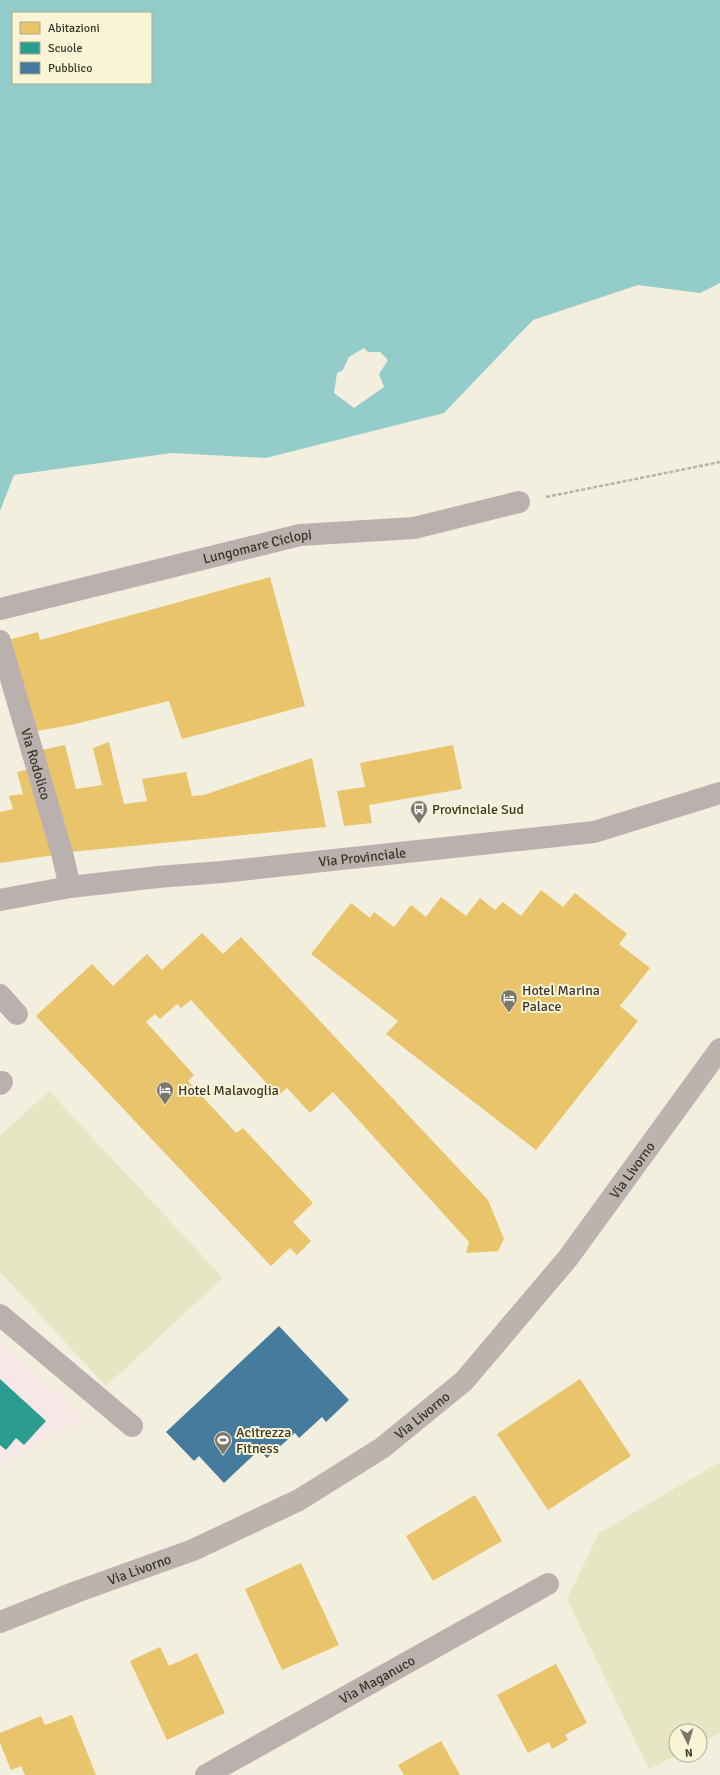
<svg xmlns="http://www.w3.org/2000/svg" width="720" height="1775" font-family="Signika,sans-serif">
<style>
.education{fill:#f7e7e6}
.green{fill:#e4e7c1}
.water{fill:#94ccc9;fill-rule:evenodd}
.homes{fill:#e9c46a}
.schools{fill:#2a9d8f}
.public{fill:#457b9d}
.lines{fill:none;stroke-linecap:round;stroke-linejoin:round}
.path{stroke:#b8b2ad;stroke-width:2.5;stroke-dasharray:4 2;stroke-linecap:butt}
.minor{stroke:#bab1af;stroke-width:22}
.major{stroke:#bbb3ad;stroke-width:22}
.labels{text-anchor:middle;stroke-width:4;stroke-linejoin:round;paint-order:stroke}
.street-label{font-size:14px;fill:#39372c;stroke:#faf4d7}
.poi-label{font-size:14px;fill:#39372c;stroke:#faf4d7;text-anchor:start}
</style>
<rect width="100%" height="100%" fill="#f2efdf"/>
<!-- education -->
<path class="education" d="M0 1343 85 1418 0 1465Z"/>
<!-- green -->
<g class="green">
<path d="M49 1091 223 1278 106 1386 0 1272V1136Z"/>
<path d="M720 1462V1733L700 1743V1731H676L677 1755 649 1769 567 1599 599 1533Z"/>
</g>
<!-- water -->
<path class="water" d="M0 0H720V283L700 293 638 285 533 320 444 413 266 458 172 453 14 475 0 511ZM13 13H151V83H13ZM364 348 368 352H380L388 360 379 374 384 387 354 408 334 393 337 373 343 370 349 357Z"/>
<!-- homes -->
<g class="homes">
<path d="M270 577 305 706 182 739 169 701 71 725 37 731 8 640 38 632 40 640 48 638Z"/>
<path d="M109 742 124 804 147 801 142 779 186 772 192 796 204 795 312 758 326 827 71 852 41 750 65 745 76 789 102 785 93 748Z"/>
<path d="M453 745 462 789 369 805 372 823 344 826 337 791 365 787 360 763Z"/>
<path d="M30 769 54 855 0 863V812L13 809 9 796 23 794 17 772Z"/>
<path d="M541 890 563 907 575 893 627 934 619 944 650 968 620 1006 638 1021 536 1150 386 1034 398 1021 311 954 351 903 370 918 374 912 394 927 411 905 426 917 441 897 466 916 480 898 495 910 503 902 521 916Z"/>
<path d="M202 933 223 954 241 937 488 1200 504 1239 498 1251 466 1253 469 1242 333 1092 310 1113 287 1088 278 1096 191 1000 181 1008 177 1004 160 1019 155 1014 146 1022 194 1075 188 1081 236 1133 243 1128 313 1203 293 1222 311 1241 297 1255 290 1248 271 1266 36 1016 92 964 113 986 147 954 162 970Z"/>
<path d="M580 1379 631 1456 548 1510 497 1434Z"/>
<path d="M475 1495 502 1541 433 1581 406 1536Z"/>
<path d="M301 1563 339 1645 282 1670 245 1589Z"/>
<path d="M160 1647 169 1666 197 1653 225 1713 167 1740 130 1661Z"/>
<path d="M556 1664 587 1723 565 1735 568 1740 552 1749 549 1742 528 1753 497 1695Z"/>
<path d="M72 1715 96 1775H25L21 1766 11 1770 0 1743V1733L41 1716 45 1725Z"/>
<path d="M441 1741 460 1775H404L398 1765Z"/>
</g>
<!-- schools -->
<path class="schools" d="M0 1379 46 1421 24 1445 16 1438 6 1450 0 1445Z"/>
<!-- public -->
<path class="public" d="M279 1326 349 1400 326 1422 322 1417 299 1438 295 1433 267 1458 259 1450 224 1483 199 1456 194 1461 166 1432Z"/>
<g class="lines">
<!-- path -->
<path class="path" d="M546 497 720 462"/>
<!-- minor -->
<g class="minor">
<path id="s1" d="M0 609 300 535 414 528 519 502"/>
<path id="s2" d="M0 641 62 853 70 887"/>
<path id="s3" d="M0 900 70 887 158 877 222 872 594 832 720 793"/>
<path d="M0 995 17 1014"/>
<path d="M0 1084 2 1082"/>
<path d="M0 1315 132 1426"/>
<path id="s4" d="M206 1775 548 1584"/>
</g>
<!-- major -->
<path class="major" id="s5" d="M0 1622 76 1592 193 1550 299 1500 382 1448 464 1381 568 1258 720 1049"/>
</g>
<!-- icons -->
<defs>
<g id="bus-pin" transform="scale(0.9)"><path d="M0 17L-7.5 6A9.5 9.5 0 1 1 7.5 6Z" fill="#7a776b" stroke="#faf4d7"/><path d="M-5-6H5V4H4V6H2V4H-2V6H-4V4H-5ZM-3.5-4V0h7V-4ZM-3.5 1.2v1.5H-2V1.2ZM2 1.2v1.5H3.5V1.2Z" fill="#fff"/></g>
<g id="hotel-pin" transform="scale(0.9)"><path d="M0 17L-7.5 6A9.5 9.5 0 1 1 7.5 6Z" fill="#7a776b" stroke="#faf4d7"/><path d="M-6-4.5h1.5V1H6V5H4.5V3h-9V5H-6ZM-4 0a1.8 1.8 0 1 1 3.6 0ZM.5 0V-2.5h3Q6-2.5 6 0Z" fill="#fff"/></g>
<g id="stadium-pin" transform="scale(0.9)"><path d="M0 17L-7.5 6A9.5 9.5 0 1 1 7.5 6Z" fill="#7a776b" stroke="#faf4d7"/><path d="M0-5a6.5 5 0 1 0 0 10a6.5 5 0 1 0 0-10ZM-3.5-1.8h7v3.6h-7Z" fill="#fff"/></g>
</defs>
<g fill-rule="evenodd">
<use href="#bus-pin" x="419" y="809"/>
<use href="#hotel-pin" x="509" y="998"/>
<use href="#hotel-pin" x="165" y="1090"/>
<use href="#stadium-pin" x="223" y="1440"/>
</g>
<g class="labels">
<!-- street labels -->
<g class="street-label">
<text dy="5" stroke="none"><textPath href="#s1" startOffset="265">Lungomare Ciclopi</textPath></text>
<text dy="5" stroke="none"><textPath href="#s2" startOffset="128">Via Rodolico</textPath></text>
<text dy="5" stroke="none"><textPath href="#s3" startOffset="365">Via Provinciale</textPath></text>
<text dy="5" stroke="none"><textPath href="#s5" startOffset="797">Via Livorno</textPath></text>
<text dy="5" stroke="none"><textPath href="#s5" startOffset="473">Via Livorno</textPath></text>
<text dy="5" stroke="none"><textPath href="#s5" startOffset="149">Via Livorno</textPath></text>
<text dy="5" stroke="none"><textPath href="#s4" startOffset="196">Via Maganuco</textPath></text>
</g>
<!-- poi labels -->
<g class="poi-label">
<text x="432" y="814">Provinciale Sud</text>
<text x="522" y="995">Hotel Marina<tspan x="522" dy="16">Palace</tspan></text>
<text x="178" y="1095">Hotel Malavoglia</text>
<text x="236" y="1437">Acitrezza<tspan x="236" dy="16">Fitness</tspan></text>
</g>
</g>
<!-- legend -->
<rect x="12" y="12" width="140" height="72" fill="#faf4d7" stroke="#ada893"/>
<rect x="20" y="22" width="20" height="12" fill="#e9c46a" stroke="#ada893"/>
<text x="48" y="32" font-size="12" fill="#39372c">Abitazioni</text>
<rect x="20" y="42" width="20" height="12" fill="#2a9d8f" stroke="#ada893"/>
<text x="48" y="52" font-size="12" fill="#39372c">Scuole</text>
<rect x="20" y="62" width="20" height="12" fill="#457b9d" stroke="#ada893"/>
<text x="48" y="72" font-size="12" fill="#39372c">Pubblico</text>
<!-- north arrow -->
<g transform="translate(688 1743) rotate(175)"><circle r="19" fill="#faf4d7" stroke="#ada893"/>
<path d="M0-3L7 15L0 10L-7 15Z" fill="#7a776b"/>
<text y="-6" font-size="11" font-weight="bold" text-anchor="middle" fill="#39372c">N</text>
</g>
</svg>
